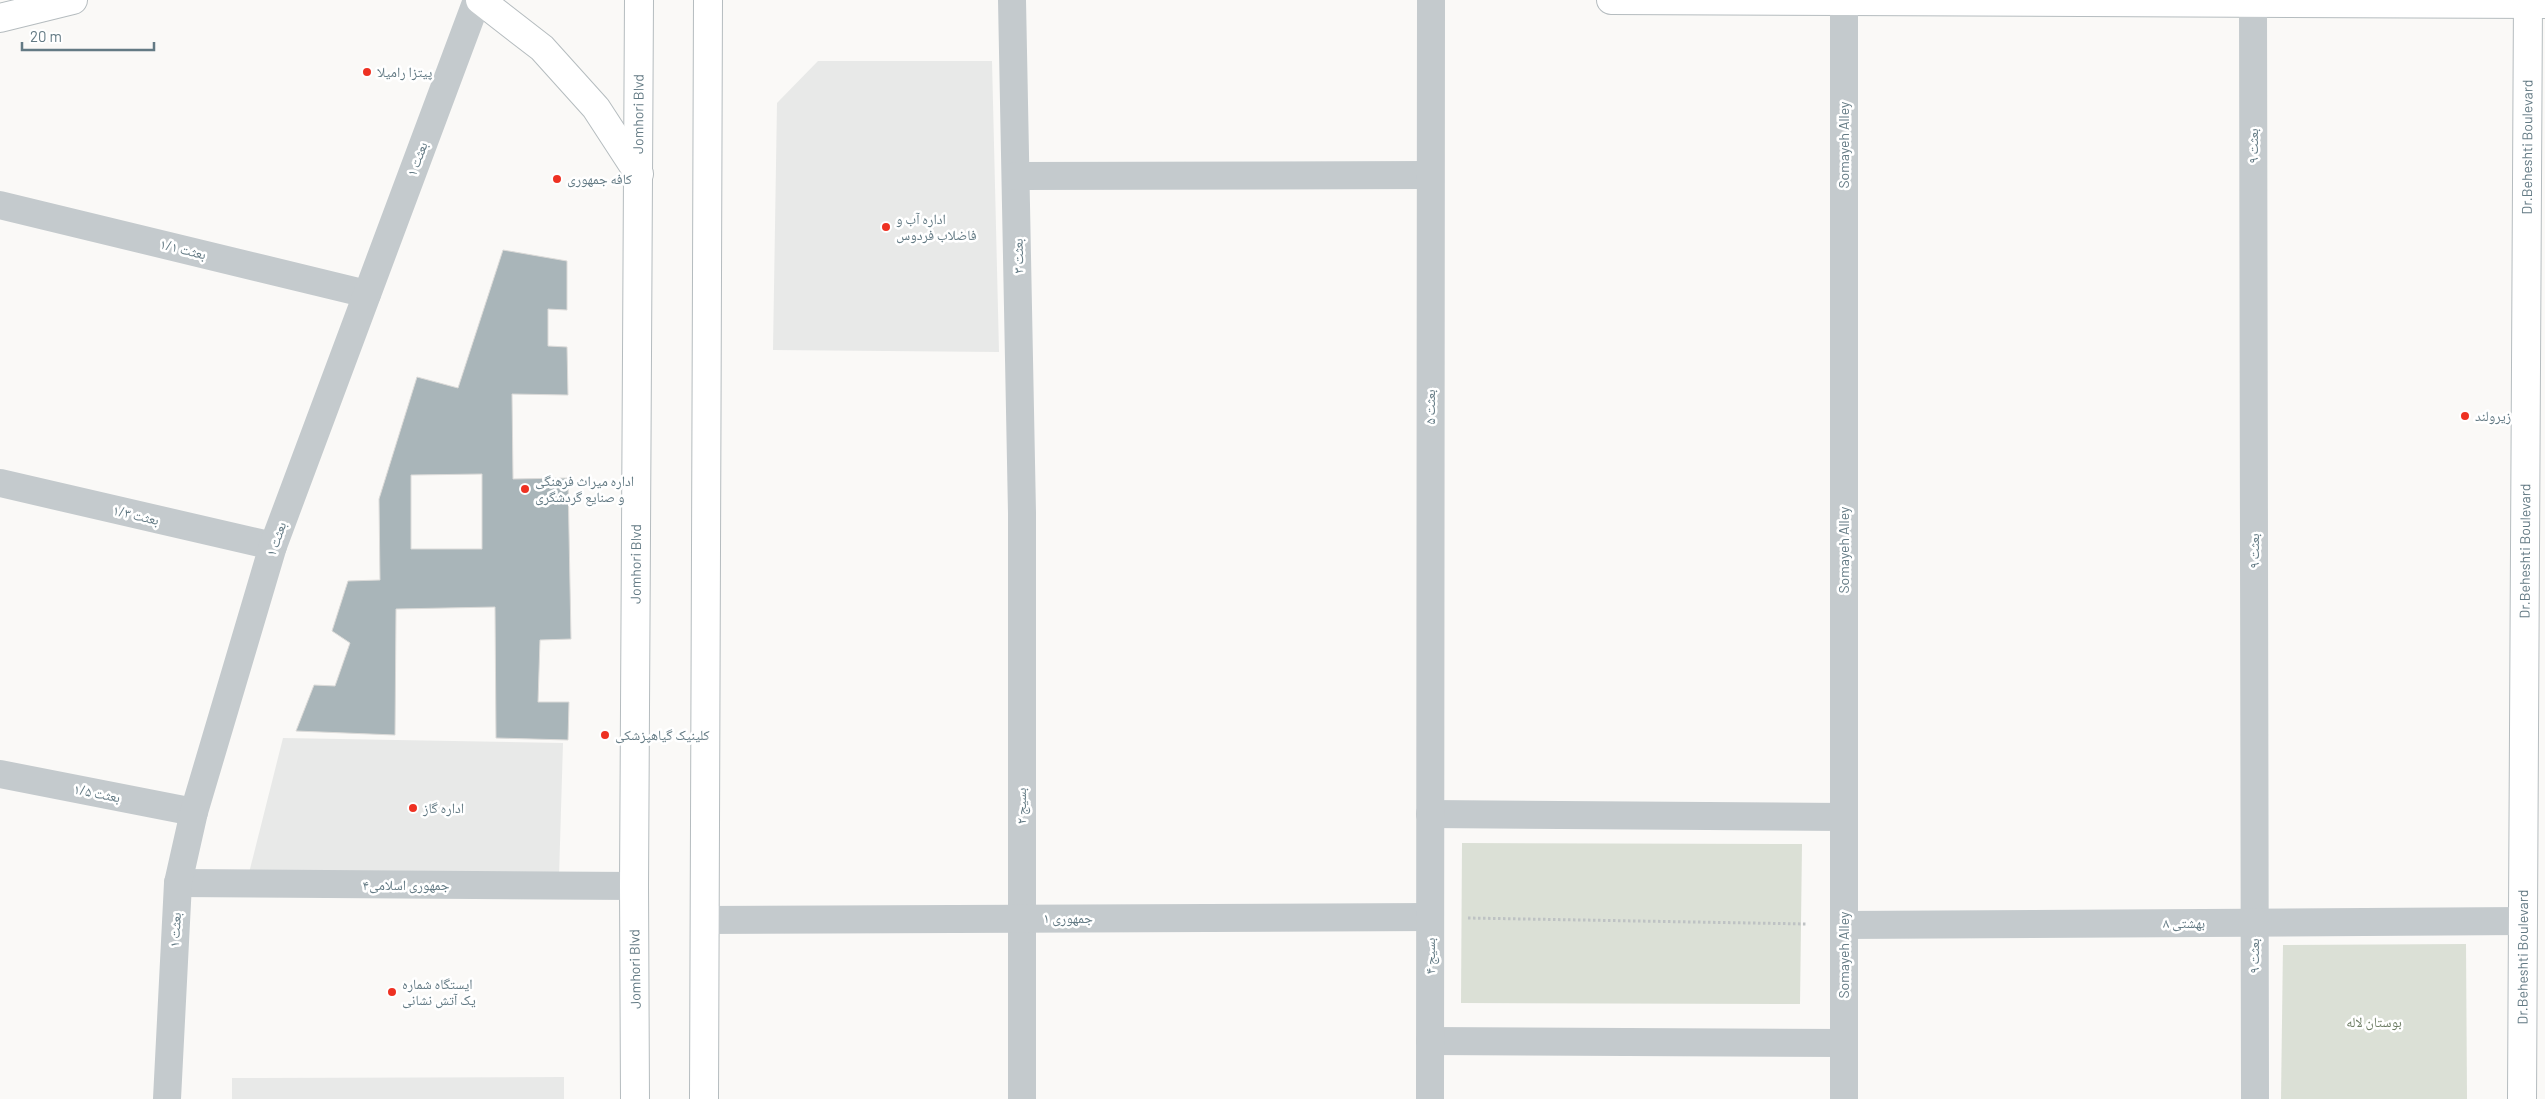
<svg xmlns="http://www.w3.org/2000/svg" width="2545" height="1099" font-family="Barlow,'Noto Naskh Arabic',sans-serif">
<style>
.built{fill:#e8e9e8}
.green{fill:#dbe0d6}
.building{fill:#a9b5b9;stroke:#dcdbd9;fill-rule:evenodd}
.lines{fill:none;stroke-linecap:round;stroke-linejoin:round}
.major-casing{stroke:#b5bcbf;stroke-width:30}
.path{stroke:#bec2c4;stroke-width:3;stroke-dasharray:2.5 2.5;stroke-linecap:butt}
.minor{stroke:#c4cacd;stroke-width:28}
.major{stroke:#fff;stroke-width:28}
.poi-dot{fill:#ee3122;stroke:#fff;stroke-width:2}
.labels{text-anchor:middle;stroke-width:5;stroke-linejoin:round;paint-order:stroke}
.poi-label{font-size:14px;fill:#637a84;stroke:#fff;text-anchor:start}
.street-label{font-size:14px;fill:#637a84;stroke:#fff}
.park-label{font-size:14px;fill:#6b7b62;stroke:#fff}
</style>
<rect width="100%" height="100%" fill="#faf9f7"/>
<!-- built -->
<g class="built">
<path d="M818 61H992L999 352 773 350 777 103Z"/>
<path d="M283 738 563 743 559 877 249 873Z"/>
<path d="M564 1077V1099H232V1078Z"/>
</g>
<!-- green -->
<g class="green">
<path d="M1462 843 1802 844 1800 1004 1461 1003Z"/>
<path d="M2466 944 2467 1099H2281L2283 945Z"/>
</g>
<!-- building -->
<path class="building" d="M503 250 567 261V310L548 309V346L567 347 568 395 512 394 513 479 568 478 571 639 540 640 538 702H569L568 740 496 738 495 607 396 609 395 735 296 731 314 685 335 686 350 643 332 631 348 581 380 580 379 499 417 377 458 388ZM482 474V549H411V475Z"/>
<g class="lines">
<!-- major casing -->
<g class="major-casing">
<g id="major">
<path d="M480 0 542 48 596 108 639 174"/>
<path d="M1611 0 2545 4"/>
<path d="M0 18 73 0"/>
<path id="s1" d="M635 1099 634 886 639 0"/>
<path d="M704 1099 708 0"/>
<path id="s2" d="M2522 1099 2528 0"/>
</g>
</g>
<!-- path -->
<path class="path" d="M1468 918 1807 924"/>
<!-- minor -->
<g class="minor">
<path d="M1012 0 1022 513V1099"/>
<path d="M2253 3 2255 1099"/>
<path d="M1016 176 1430 175"/>
<path d="M0 205 367 294"/>
<path d="M0 483 273 546"/>
<path d="M0 774 194 812"/>
<path d="M1430 814 1844 817"/>
<path d="M178 883 634 886"/>
<path d="M705 920 1430 917"/>
<path d="M1844 925 2523 921"/>
<path d="M1430 1041 1844 1043"/>
<path d="M167 1099 178 883 194 812 273 546 477 0"/>
<path d="M1430 1099 1431 0"/>
<path d="M1844 1099V1"/>
</g>
<!-- major -->
<use href="#major" class="major"/>
</g>
<!-- markers -->
<g class="poi-dot">
<circle cx="367" cy="72" r="5"/>
<circle cx="557" cy="179" r="5"/>
<circle cx="886" cy="227" r="5"/>
<circle cx="2465" cy="416" r="5"/>
<circle cx="525" cy="489" r="5"/>
<circle cx="605" cy="735" r="5"/>
<circle cx="413" cy="808" r="5"/>
<circle cx="392" cy="992" r="5"/>
</g>
<g class="labels">
<!-- poi labels -->
<g class="poi-label">
<text x="377" y="77">پیتزا رامیلا</text>
<text x="567" y="184">کافه جمهوری</text>
<text x="896" y="224">اداره آب و<tspan x="896" dy="16">فاضلاب فردوس</tspan></text>
<text x="2475" y="421">زیرولند</text>
<text x="535" y="486">اداره میراث فرهنگی<tspan x="535" dy="16">و صنایع گردشگری</tspan></text>
<text x="615" y="740">کلینیک گیاهپزشکی</text>
<text x="423" y="813">اداره گاز</text>
<text x="402" y="989">ایستگاه شماره<tspan x="402" dy="16">یک آتش نشانی</tspan></text>
</g>
<!-- street labels -->
<g class="street-label">
<text dy="5" stroke="none"><textPath href="#s1" startOffset="985">Jomhori Blvd</textPath></text>
<text transform="translate(1844 145) rotate(-90)" y="5">Somayeh Alley</text>
<text transform="translate(2253 146) rotate(-90)" y="5">بعثت ۹</text>
<text dy="5" stroke="none"><textPath href="#s2" startOffset="952">Dr.Beheshti Boulevard</textPath></text>
<text transform="translate(417 159) rotate(-70)" y="5">بعثت ۱</text>
<text transform="translate(183 249) rotate(14)" y="5">بعثت ۱/۱</text>
<text transform="translate(1018 256) rotate(-91)" y="5">بعثت ۳</text>
<text transform="translate(1430 407) rotate(-90)" y="5">بعثت ۵</text>
<text transform="translate(136 515) rotate(13)" y="5">بعثت ۱/۳</text>
<text transform="translate(276 539) rotate(-71)" y="5">بعثت ۱</text>
<text transform="translate(1844 550) rotate(-90)" y="5">Somayeh Alley</text>
<text transform="translate(2254 551) rotate(-90)" y="5">بعثت ۹</text>
<text dy="5" stroke="none"><textPath href="#s2" startOffset="548">Dr.Beheshti Boulevard</textPath></text>
<text dy="5" stroke="none"><textPath href="#s1" startOffset="535">Jomhori Blvd</textPath></text>
<text transform="translate(97 793) rotate(11)" y="5">بعثت ۱/۵</text>
<text transform="translate(1021 806) rotate(-90)" y="5">بسیج ۲</text>
<text x="406" y="890">جمهوری اسلامی۴</text>
<text x="1068" y="923">جمهوری ۱</text>
<text x="2184" y="928">بهشتی ۸</text>
<text transform="translate(175 930) rotate(-87)" y="5">بعثت ۱</text>
<text transform="translate(1844 955) rotate(-90)" y="5">Somayeh Alley</text>
<text transform="translate(1430 956) rotate(-90)" y="5">بسیج ۴</text>
<text transform="translate(2254 956) rotate(-90)" y="5">بعثت ۹</text>
<text dy="5" stroke="none"><textPath href="#s2" startOffset="142">Dr.Beheshti Boulevard</textPath></text>
<text transform="translate(635 969) rotate(-91)" y="5">Jomhori Blvd</text>
</g>
<!-- park labels -->
<g class="park-label">
<text x="2374" y="1027">بوستان لاله</text>
</g>
</g>
<!-- scale -->
<path d="M22 42v8h132v-8" fill="none" stroke="#637a84" stroke-width="2.5"/>
<text x="30" y="42" font-size="15" fill="#637a84" stroke="#ffffff" stroke-width="4" paint-order="stroke">20 m</text>
</svg>
